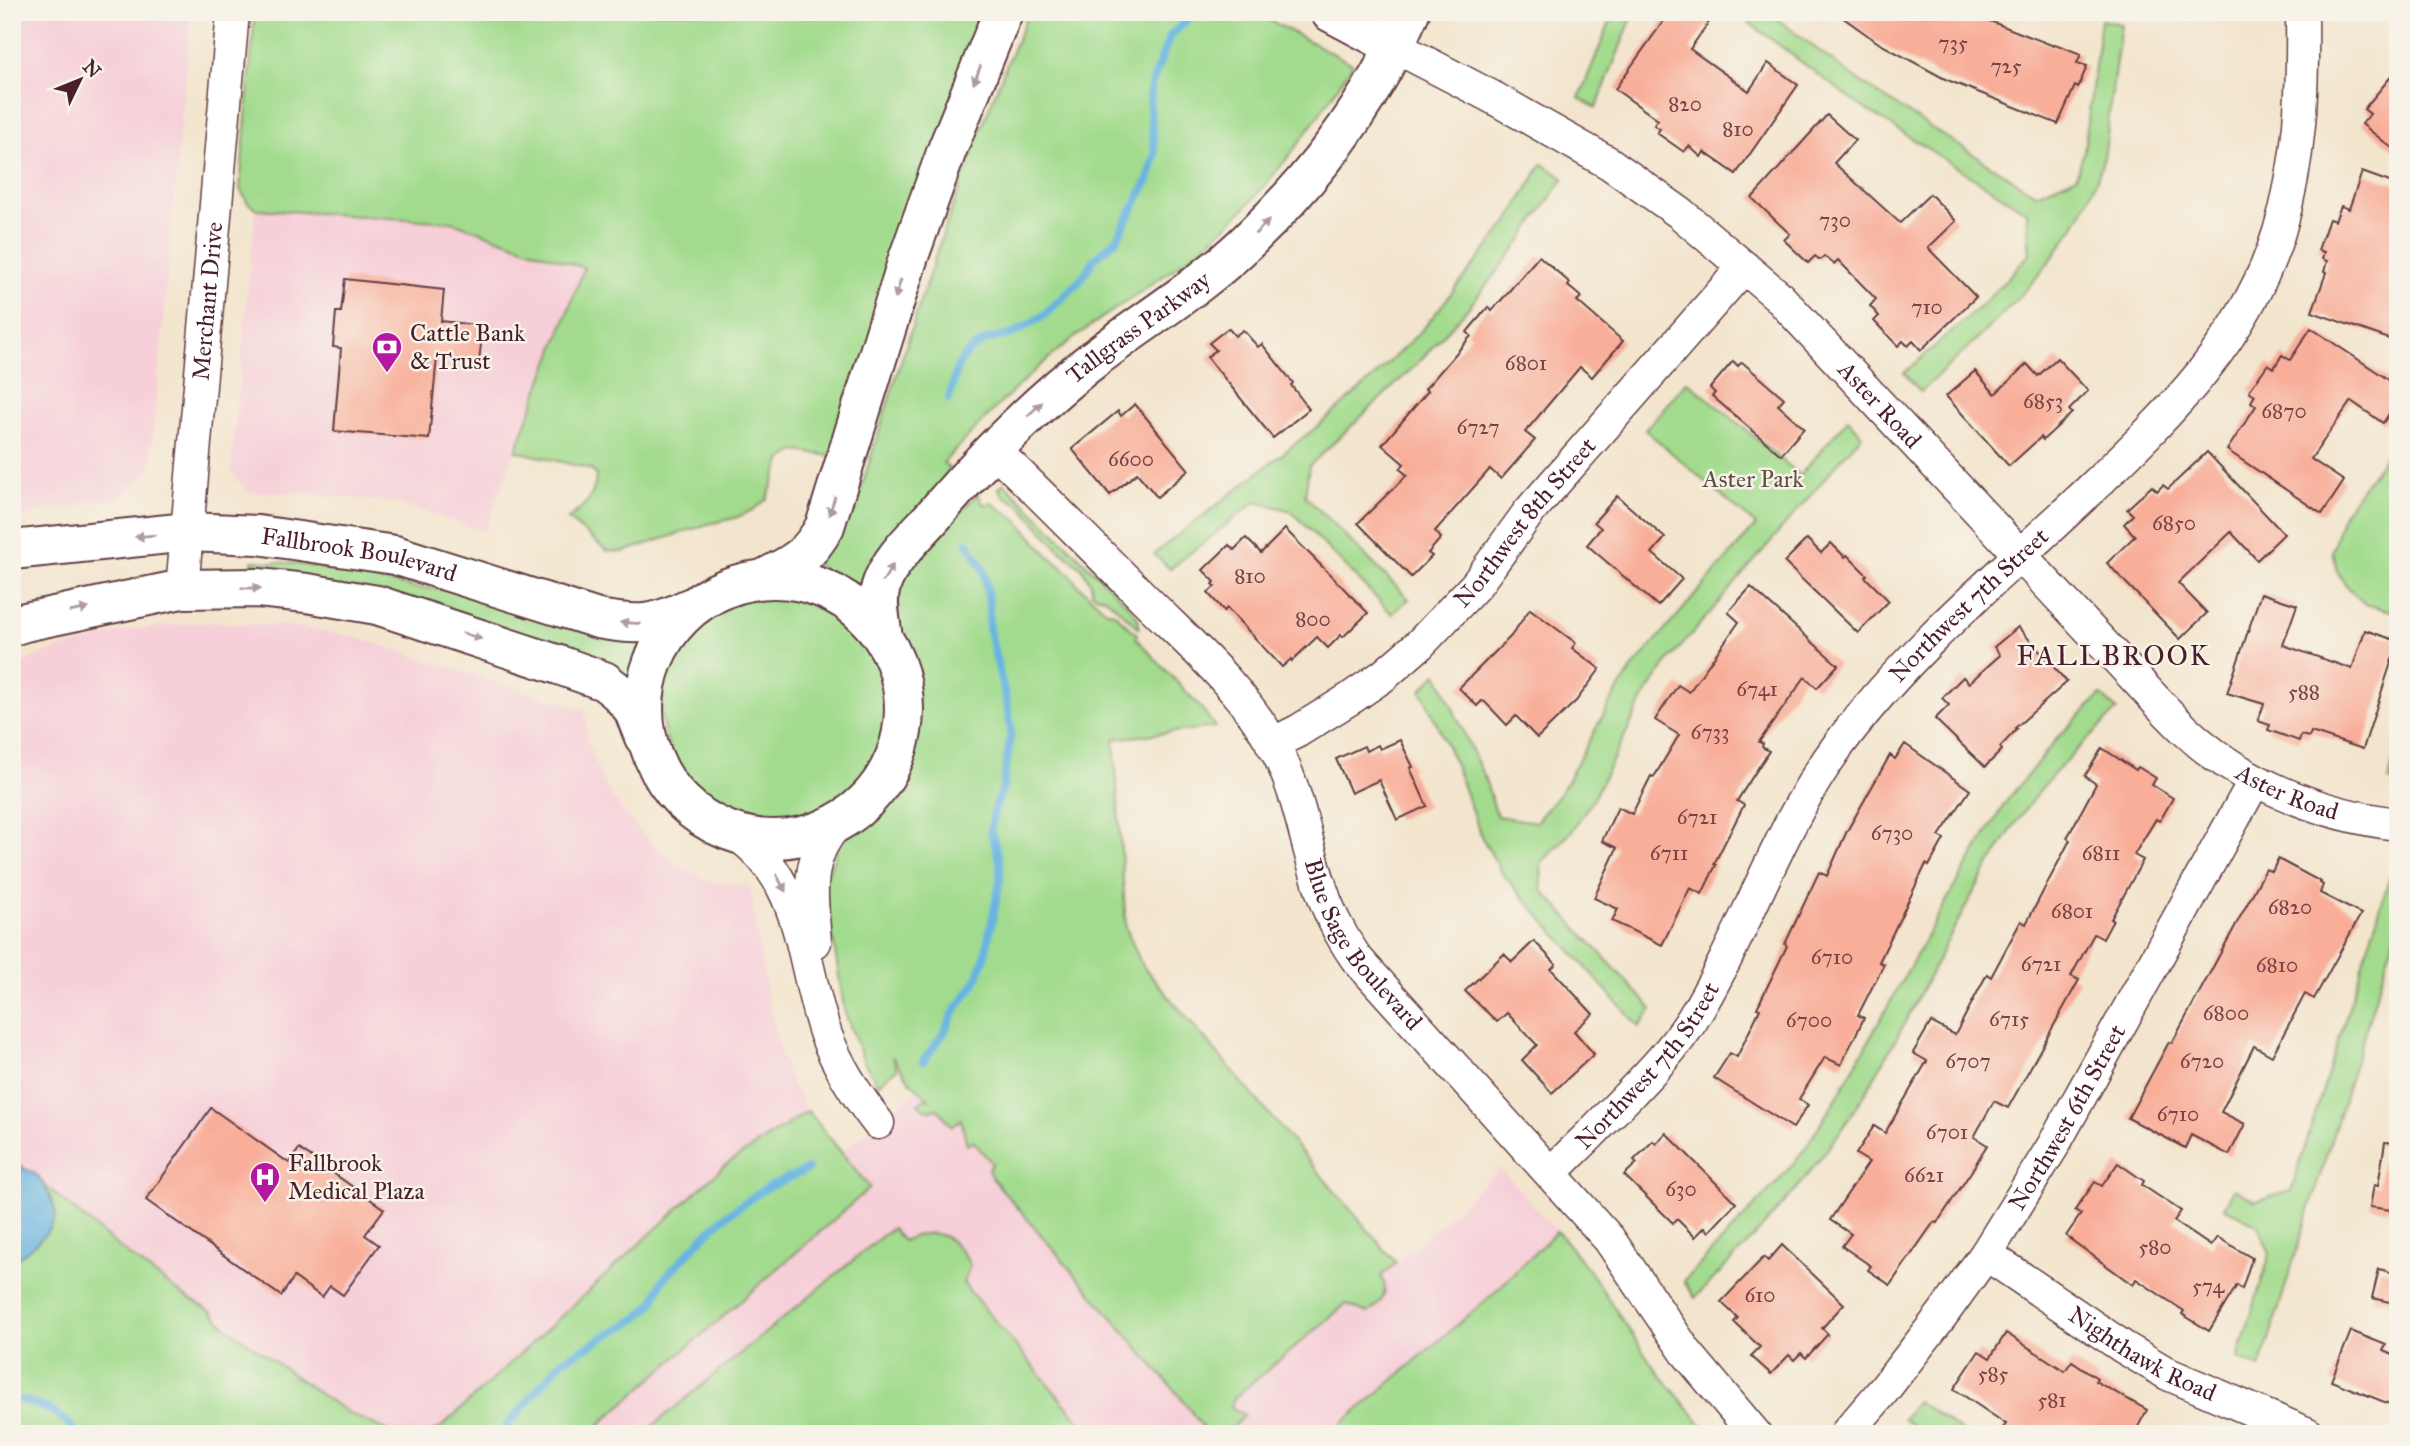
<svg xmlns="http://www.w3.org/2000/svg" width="2410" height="1446" font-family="'IM FELL Great Primer',serif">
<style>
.built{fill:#f6cfd8}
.green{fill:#a2db8d;stroke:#767d5c;stroke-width:2}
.water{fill:#68b4e1;stroke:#596a86;stroke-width:2}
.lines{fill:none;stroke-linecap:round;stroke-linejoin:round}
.stream{stroke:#68b4e1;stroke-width:8}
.building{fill:#f8ae99}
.street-casing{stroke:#633d43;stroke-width:35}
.secondary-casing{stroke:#633d43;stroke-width:42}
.street{stroke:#fff;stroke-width:32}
.secondary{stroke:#fff;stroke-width:38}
.oneway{fill:#ae9aa0}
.labels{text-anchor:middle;stroke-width:5;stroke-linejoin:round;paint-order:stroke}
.number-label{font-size:21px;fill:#764346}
.street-label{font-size:24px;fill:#4a1f2b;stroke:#f7f3e8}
.poi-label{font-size:24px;fill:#4a1f2b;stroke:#f7f3e8;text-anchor:start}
.park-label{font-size:24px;fill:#604e44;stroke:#f7f3e8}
.quarter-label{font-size:28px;letter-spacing:2px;fill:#4a1f2b;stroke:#f7f3e8}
</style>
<rect width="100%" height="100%" fill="#f7f3e8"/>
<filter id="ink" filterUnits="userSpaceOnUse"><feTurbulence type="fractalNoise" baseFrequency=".0143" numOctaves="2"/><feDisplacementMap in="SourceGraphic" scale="14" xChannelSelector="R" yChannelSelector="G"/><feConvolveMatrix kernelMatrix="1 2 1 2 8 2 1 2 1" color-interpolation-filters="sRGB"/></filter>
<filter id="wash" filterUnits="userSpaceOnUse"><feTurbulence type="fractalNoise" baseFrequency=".00686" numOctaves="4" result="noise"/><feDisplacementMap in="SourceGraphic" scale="28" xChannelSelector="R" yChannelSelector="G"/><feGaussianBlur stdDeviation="1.57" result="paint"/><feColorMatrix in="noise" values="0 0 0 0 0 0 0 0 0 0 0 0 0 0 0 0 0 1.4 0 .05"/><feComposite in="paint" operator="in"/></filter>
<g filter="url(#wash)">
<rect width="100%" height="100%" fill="#f3e5cd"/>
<!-- built -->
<g class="built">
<path d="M12 12H191L150 467 121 497 12 518Z"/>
<path d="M255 210 452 223 583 269 485 532 398 503 304 493 248 492 231 472Z"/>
<path d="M208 622 301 627 355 637 585 710 587 740 600 775 618 806 648 839 675 863 709 881 750 887 768 1001 781 1053 792 1085 808 1111 724 1166 434 1434H375L131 1257 12 1158V667L53 650 129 630Z"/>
<path d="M1125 981 1379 1277 1447 1218 1500 1168 1570 1246 1653 1366 1709 1434H601L600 1424 870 1189 841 1153 919 1089 953 1125Z"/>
</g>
<!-- green -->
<g class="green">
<path d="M255 12H989L831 456 796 451 782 459 767 499 753 510 735 518 708 524 623 552 607 551 568 519C584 507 596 496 596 475L591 469 516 451 584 268 452 222 257 209 248 203 240 189Z"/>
<path d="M1029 12H1254L1353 64C1310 130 1265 195 1205 245 1161 281 1111 309 1066 344 1021 380 982 421 943 463L950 469 863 592 816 566 854 495H859C910 332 960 168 1029 12Z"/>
<path d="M1614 12H1634L1596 108 1579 98Z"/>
<path d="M1735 12H1768L1848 73 1900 108 2036 194 2076 177 2084 151 2101 20 2121 24C2117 53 2113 83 2109 113 2108 127 2107 142 2104 156 2079 255 1991 324 1921 392L1904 373 1984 303 2030 254 2027 212 1856 103Z"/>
<path d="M1542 164 1564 178 1515 249 1468 308 1416 365 1309 466 1305 496 1409 599 1392 614 1291 511 1256 501 1170 569 1154 554 1318 426 1372 379 1423 329 1508 222Z"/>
<path d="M1687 381 1800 475 1848 419 1862 435 1665 665 1644 697 1593 799 1572 831 1541 863 1542 890 1652 1009 1639 1027 1504 876 1482 838 1453 759 1421 690 1437 673 1485 779 1497 816 1536 822 1561 792 1611 701 1633 667 1756 525 1645 430Z"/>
<path d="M2398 436V613L2365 604 2348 588 2337 571 2332 551 2343 514 2380 464Z"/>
<path d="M1004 483 1129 606 1138 618 1139 628 1107 599 1092 593 1091 584 1082 568 1058 548 1020 505 1001 494 999 488Z"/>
<path d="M978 493 982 503 987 505 990 502 1016 519 1050 557 1070 574 1077 584 1105 610 1114 613 1137 634 1136 638 1202 709 1215 727 1114 739 1126 928 1141 964 1396 1263 1381 1276C1390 1292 1382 1303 1368 1313L1346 1304 1234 1398 1231 1407 1244 1415 1227 1434 1207 1433 1177 1393 992 1178 988 1170 992 1163 973 1141 967 1145 961 1119 952 1126 938 1109C928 1110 924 1111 918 1103L925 1099 930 1100 909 1080 892 1056 897 1069 878 1084 864 1062 845 1013 824 883 844 831 875 807 892 788 906 762 913 740 917 715 916 694 913 668 895 628 894 583Z"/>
<path d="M252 561 290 563 336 570 415 588 456 589 643 643 630 680 251 572Z"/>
<circle cx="775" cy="704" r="114"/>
<path d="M2101 695 2117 710C2087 740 2055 769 2030 803 1962 896 1920 1006 1859 1103 1813 1176 1755 1237 1695 1298L1684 1281 1782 1177 1802 1153 1839 1094 1952 891 2005 803 2059 736Z"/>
<path d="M2398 739V783L2389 781Z"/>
<path d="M2396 858 2398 925 2260 1368 2238 1358 2270 1254 2258 1225 2224 1208 2234 1189 2256 1201 2291 1191Z"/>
<path d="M808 1111 870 1188 600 1424 601 1434H424L439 1429 724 1166Z"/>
<path d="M12 1158 131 1257 183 1295 211 1311 225 1326 320 1394 350 1414 391 1432 416 1434H12Z"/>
<path d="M892 1228 903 1241C934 1225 954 1235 970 1265L963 1283 1090 1434H643Z"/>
<path d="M1557 1231 1590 1271 1653 1366 1709 1434H1330L1493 1294Z"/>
<path d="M1917 1401 1966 1434H1925L1903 1419Z"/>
</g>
<!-- water -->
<path class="water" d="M12 1167C31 1169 38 1172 46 1189 49 1196 54 1203 55 1210 59 1229 25 1252 12 1263Z"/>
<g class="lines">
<!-- stream -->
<g class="stream">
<path d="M949 399 958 365 970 350 986 340 1012 334 1043 316 1081 280 1094 259 1116 240 1148 180 1155 155 1150 107 1151 86 1161 59 1170 36 1196 12"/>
<path d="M923 1061 944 1033 954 1012 975 983 984 960 1000 881V861L991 831 994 811 1003 788 1011 732 1007 703 989 630V603L983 568 967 542"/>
<path d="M12 1398C38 1404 62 1411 77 1434"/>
<path d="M500 1434 562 1361 636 1319 653 1304 662 1281 707 1233 727 1215 766 1188 808 1169"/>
</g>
</g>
<g id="blocks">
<!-- building -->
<g class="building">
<path d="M1670 12H1716L1690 49 1749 91 1768 63 1798 85 1736 174 1704 152 1701 157 1689 146 1684 152 1657 133 1660 129 1654 125 1658 120 1615 89Z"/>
<path d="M1835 12H1967L2054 46 2055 44 2081 54 2077 63 2087 66 2078 88 2075 86 2058 124 1945 79 1880 44Z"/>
<path d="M2398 68V153L2362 124 2370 114 2364 109Z"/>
<path d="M1827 115 1855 140 1834 163 1900 223 1930 194 1956 221 1928 248 1976 297 1921 350 1913 341 1908 346 1903 341 1898 346 1874 321 1879 316 1870 306 1876 299 1838 260 1834 264 1824 256 1820 260 1815 256 1808 263 1784 240 1790 234 1752 198Z"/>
<path d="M2362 172 2398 185V342L2312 312 2326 273 2324 272 2327 261 2322 259 2324 252 2318 250 2329 219 2335 221 2341 206 2349 209Z"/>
<path d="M1539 256 1570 283 1568 286 1581 297 1577 301 1623 341 1592 377 1580 367 1525 432 1535 440 1501 479 1490 469 1435 531 1441 538 1428 553 1432 556 1411 577 1358 523 1407 475 1400 469 1404 464 1382 445 1428 391 1425 389 1471 336 1467 332 1488 307 1492 311Z"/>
<path d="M345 279 444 290 441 321 483 326 479 362 437 357 429 439 334 431 341 348 333 347 336 312H341Z"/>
<path d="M1228 328 1235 336 1243 330 1258 347 1262 344 1293 383 1291 385 1309 409 1273 438 1207 357 1216 350 1209 343Z"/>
<path d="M2311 328 2398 386V400L2383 423 2351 401 2311 459 2344 481 2322 514 2227 450 2256 406 2251 402 2255 395 2249 391 2268 364 2274 368 2282 355 2290 360Z"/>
<path d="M2057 358 2088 391 2069 410 2072 413 2043 440 2041 437 2009 466 1946 396 1975 371 1995 394 2027 364 2038 376Z"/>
<path d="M1733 361 1738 366 1742 362 1784 398 1778 405 1804 428 1781 455 1712 396 1715 393 1710 388Z"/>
<path d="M1135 404 1189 470 1157 497 1137 473 1110 495 1072 449 1118 411 1121 416Z"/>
<path d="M2207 452 2284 534 2257 560 2231 532 2178 583 2207 613 2180 639 2107 563 2135 536 2124 524 2133 515 2127 509 2152 486 2157 491 2163 485 2168 489Z"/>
<path d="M1617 496 1665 538 1652 553 1682 579 1658 606 1587 545 1601 528 1594 522Z"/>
<path d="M1285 529 1368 613 1343 637 1341 635 1328 648 1317 637 1292 661 1291 659 1282 667 1227 608 1224 611 1208 593 1215 586 1213 584 1215 582 1203 570 1229 545 1234 550 1246 538 1261 553Z"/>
<path d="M1807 539 1821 553 1831 543 1845 557 1847 555 1867 575 1865 577 1889 601 1858 633 1784 562Z"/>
<path d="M1751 587 1838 665 1817 688 1805 677 1759 742 1763 744 1762 747 1769 751 1737 801 1744 805 1714 864 1716 865 1702 894 1690 888 1662 945 1612 921 1618 909 1594 898 1617 848 1602 841 1618 807 1632 814 1651 776 1654 777 1679 735 1655 720 1678 685 1689 692 1739 622 1728 612Z"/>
<path d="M2261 593 2297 605 2283 645 2352 669 2365 630 2398 641 2363 749 2311 732 2309 737 2301 735 2299 741 2268 730 2270 725 2258 721 2264 704 2227 693Z"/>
<path d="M1530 609 1576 643 1572 648 1600 669 1576 701 1537 738 1516 716 1507 725 1485 702 1482 701 1477 706 1459 688 1511 636Z"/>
<path d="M2018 627 2067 682 2015 728 2017 729 2000 747 2002 750 1985 767 1935 719 1949 705 1942 698 1963 677 1969 683 2000 655 1994 647Z"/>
<path d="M1400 740 1413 767 1410 768 1427 806 1397 820 1379 780 1351 793 1336 759 1364 746 1366 751 1378 745 1380 749Z"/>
<path d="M1905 744 1970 790 1939 836 1944 839 1929 866 1926 864 1879 962 1884 964 1858 1015 1864 1018 1841 1065 1825 1057 1799 1099 1808 1105 1793 1128 1714 1078 1730 1053 1737 1057 1760 1009 1757 1008 1787 946 1785 944 1819 872 1827 876 1847 831 1890 755 1895 759Z"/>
<path d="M2102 748 2136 770 2138 767 2156 778 2152 785 2173 798 2161 819 2159 821 2156 819 2134 855 2143 860 2111 919 2113 920 2103 939 2094 934 2071 976 2079 980 2008 1108 1994 1101 1974 1137 1987 1145 1971 1172 1937 1223 1934 1222 1890 1285 1868 1270 1871 1266 1842 1246 1851 1234 1830 1220 1869 1162 1856 1154 1874 1126 1885 1133 1927 1061 1913 1053 1931 1022 1955 1035 1987 974 1991 977 2021 921 2026 924 2070 840 2067 838 2096 784 2085 776Z"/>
<path d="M2278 859 2321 882 2320 883 2323 885 2320 893 2361 914 2314 999 2305 994 2272 1056 2254 1046 2221 1112 2245 1124 2229 1155 2191 1135 2185 1148 2128 1118 2169 1042 2172 1043 2266 869 2272 872Z"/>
<path d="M1534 941 1556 964 1551 969 1593 1014 1574 1031 1594 1054 1552 1093 1522 1060 1537 1045 1507 1013 1497 1022 1465 991 1504 954 1512 962Z"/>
<path d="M211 1108 289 1163 299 1149 384 1209 365 1235 379 1245 343 1295 330 1286 322 1297 294 1277 281 1296 146 1200Z"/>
<path d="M1666 1133 1736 1203 1709 1232 1705 1227 1695 1237 1677 1219 1673 1223 1624 1175 1637 1163 1634 1160 1653 1141 1656 1144Z"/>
<path d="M2385 1142 2398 1143V1211L2370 1207 2374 1185 2378 1186Z"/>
<path d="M2118 1163 2144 1181 2142 1185 2181 1211 2174 1221 2211 1246 2217 1237 2252 1258 2242 1289 2237 1285 2209 1331 2182 1314 2184 1311 2136 1279 2133 1285 2066 1236 2081 1214 2075 1210 2095 1182 2102 1186Z"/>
<path d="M1782 1245 1844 1304 1822 1328 1828 1334 1806 1358 1801 1353 1794 1360 1789 1355 1771 1374 1751 1356 1760 1347 1734 1322 1738 1318 1721 1302 1764 1257 1768 1261Z"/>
<path d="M2379 1269 2398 1274V1304L2372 1298Z"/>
<path d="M2351 1331 2386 1345 2383 1351 2398 1357V1392L2392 1405 2331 1381Z"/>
<path d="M2006 1333 2065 1371 2072 1361 2097 1378 2095 1381 2147 1410 2134 1434H1999L2006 1424 1954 1389 1979 1351 1990 1358Z"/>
</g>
</g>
</g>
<g filter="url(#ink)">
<use href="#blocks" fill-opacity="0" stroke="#633d43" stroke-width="2"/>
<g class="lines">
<!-- street casing -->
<g class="street-casing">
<g id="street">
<path id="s1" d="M1394 46 1492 97 1609 163 1680 213 1777 295 2136 679C2152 696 2168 714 2185 730 2241 783 2321 815 2398 824"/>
<path id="s2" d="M993 449C1042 495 1089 544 1137 591 1187 642 1238 683 1274 746 1298 789 1304 836 1319 882 1327 910 1340 935 1356 958L1609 1239 1686 1352 1755 1434"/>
<path id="s3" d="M182 589 233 12"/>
<path id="s4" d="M1272 744 1298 731 1351 698 1383 676 1420 644 1476 585 1529 512 1744 267"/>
<path d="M736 834C806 882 800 962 826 1035 838 1067 857 1096 878 1123"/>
<path d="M815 942C813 912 807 877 820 849 824 840 830 833 834 825"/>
<path id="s5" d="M1551 1173C1575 1150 1599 1126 1622 1102 1647 1076 1672 1051 1692 1020 1747 931 1777 828 1840 743 1912 647 2005 571 2091 489 2170 413 2246 339 2279 232 2301 160 2303 87 2302 12"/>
<path id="s6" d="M1986 1254 2123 1347 2168 1374 2308 1434"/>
<path id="s7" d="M1846 1434 1883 1391 1942 1315 1986 1254 2053 1146 2255 780"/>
</g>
</g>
<!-- secondary casing -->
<g class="secondary-casing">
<g id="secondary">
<path d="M1330 12 1394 46"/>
<path id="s8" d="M12 550 188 532 258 535 395 555 598 619C638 626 653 626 689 608"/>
<circle cx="774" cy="709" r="130"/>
<path d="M763 579C794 563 808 557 825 526L908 259 947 150 1003 12"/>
<path d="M12 626 25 622 182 589 258 588 307 593 377 605 559 665 604 681 618 692 633 709 644 737"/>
<path id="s9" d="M883 638C881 621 876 603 881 586 889 559 917 535 935 514 983 458 1035 404 1094 359 1146 319 1202 286 1249 240 1299 192 1346 135 1380 74 1391 54 1400 33 1410 12"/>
</g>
</g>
<!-- street -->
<use href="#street" class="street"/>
<!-- secondary -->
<use href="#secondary" class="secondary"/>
</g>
<!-- one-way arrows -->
<defs><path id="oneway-solid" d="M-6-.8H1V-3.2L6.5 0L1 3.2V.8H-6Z" transform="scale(1.75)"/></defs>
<g class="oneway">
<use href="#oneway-solid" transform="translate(977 75) rotate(111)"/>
<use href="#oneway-solid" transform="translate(1262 227) rotate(-45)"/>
<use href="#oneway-solid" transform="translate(898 289) rotate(107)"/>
<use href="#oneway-solid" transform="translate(1035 409) rotate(-43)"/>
<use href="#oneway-solid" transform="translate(832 506) rotate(108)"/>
<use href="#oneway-solid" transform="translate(145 536) rotate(175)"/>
<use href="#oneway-solid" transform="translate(888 573) rotate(-59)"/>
<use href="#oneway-solid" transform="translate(251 588) rotate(1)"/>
<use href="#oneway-solid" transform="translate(79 610) rotate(-12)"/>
<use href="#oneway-solid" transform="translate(630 623) rotate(-177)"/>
<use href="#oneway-solid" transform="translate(472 636) rotate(18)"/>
<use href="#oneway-solid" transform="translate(781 883) rotate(62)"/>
</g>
</g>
<!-- icons -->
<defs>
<g id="bank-pin" transform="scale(1.575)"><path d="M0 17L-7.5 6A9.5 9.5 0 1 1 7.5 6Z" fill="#b5179e" stroke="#f7f3e8"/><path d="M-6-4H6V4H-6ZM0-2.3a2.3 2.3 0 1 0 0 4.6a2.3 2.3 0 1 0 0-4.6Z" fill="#fff"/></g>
<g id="hospital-pin" transform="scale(1.575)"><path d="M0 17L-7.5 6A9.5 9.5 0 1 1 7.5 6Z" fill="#b5179e" stroke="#f7f3e8"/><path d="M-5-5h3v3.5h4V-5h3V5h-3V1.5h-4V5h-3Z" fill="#fff"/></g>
</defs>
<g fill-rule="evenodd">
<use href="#bank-pin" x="387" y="347"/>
<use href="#hospital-pin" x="265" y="1177"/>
</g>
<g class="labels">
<!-- number labels -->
<g class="number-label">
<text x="1953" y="50">735</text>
<text x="2006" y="73">725</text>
<text x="1685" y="111">820</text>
<text x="1738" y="136">810</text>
<text x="1835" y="227">730</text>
<text x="1927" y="314">710</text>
<text x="1526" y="370">6801</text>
<text x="2043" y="408">6853</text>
<text x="2284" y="418">6870</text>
<text x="1478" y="434">6727</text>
<text x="1131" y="466">6600</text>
<text x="2174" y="530">6850</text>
<text x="1250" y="583">810</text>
<text x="1313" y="626">800</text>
<text x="1757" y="696">6741</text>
<text x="2304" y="699">588</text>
<text x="1710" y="739">6733</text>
<text x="1697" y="824">6721</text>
<text x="1892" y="840">6730</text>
<text x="1669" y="860">6711</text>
<text x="2101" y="860">6811</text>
<text x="2290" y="914">6820</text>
<text x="2072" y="918">6801</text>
<text x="1832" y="964">6710</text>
<text x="2041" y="971">6721</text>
<text x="2277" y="972">6810</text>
<text x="2226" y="1020">6800</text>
<text x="2009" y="1026">6715</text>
<text x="1809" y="1027">6700</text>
<text x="1968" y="1068">6707</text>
<text x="2202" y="1068">6720</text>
<text x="2178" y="1121">6710</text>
<text x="1947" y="1139">6701</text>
<text x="1924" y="1182">6621</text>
<text x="1681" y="1196">630</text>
<text x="2155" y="1254">580</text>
<text x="2208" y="1293">574</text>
<text x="1760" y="1302">610</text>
<text x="1993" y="1381">585</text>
<text x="2052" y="1407">581</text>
</g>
<!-- street labels -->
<g class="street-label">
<text dy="8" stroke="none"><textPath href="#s3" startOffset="289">Merchant Drive</textPath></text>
<text dy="8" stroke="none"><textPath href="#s9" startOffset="420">Tallgrass Parkway</textPath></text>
<text dy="8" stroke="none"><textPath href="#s1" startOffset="609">Aster Road</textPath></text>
<text dy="8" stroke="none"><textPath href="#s4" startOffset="340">Northwest 8th Street</textPath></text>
<text dy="8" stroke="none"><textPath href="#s8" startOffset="350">Fallbrook Boulevard</textPath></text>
<text dy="8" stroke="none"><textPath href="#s5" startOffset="712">Northwest 7th Street</textPath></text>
<text dy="8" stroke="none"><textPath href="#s1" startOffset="1176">Aster Road</textPath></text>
<text dy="8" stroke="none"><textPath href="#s2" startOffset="630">Blue Sage Boulevard</textPath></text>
<text dy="8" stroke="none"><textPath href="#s5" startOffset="145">Northwest 7th Street</textPath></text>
<text dy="8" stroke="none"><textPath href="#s7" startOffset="387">Northwest 6th Street</textPath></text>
<text dy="8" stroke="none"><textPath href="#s6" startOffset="186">Nighthawk Road</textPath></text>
</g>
<!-- poi labels -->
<g class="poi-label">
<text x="410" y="341">Cattle Bank<tspan x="410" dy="28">&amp; Trust</tspan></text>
<text x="288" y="1171">Fallbrook<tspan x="288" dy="28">Medical Plaza</tspan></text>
</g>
<!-- park labels -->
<g class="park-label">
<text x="1753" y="487">Aster Park</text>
</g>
<!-- quarter labels -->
<g class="quarter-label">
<text x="2114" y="665">FALLBROOK</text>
</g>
</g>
<!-- margin -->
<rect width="2410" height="1446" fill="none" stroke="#f7f3e8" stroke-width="42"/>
<!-- north arrow -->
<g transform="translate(80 80) rotate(47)" stroke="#f7f3e8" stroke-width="5" paint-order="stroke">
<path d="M0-5L12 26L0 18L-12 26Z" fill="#4a1f2b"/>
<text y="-10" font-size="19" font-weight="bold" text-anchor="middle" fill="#4a1f2b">N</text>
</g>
</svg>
